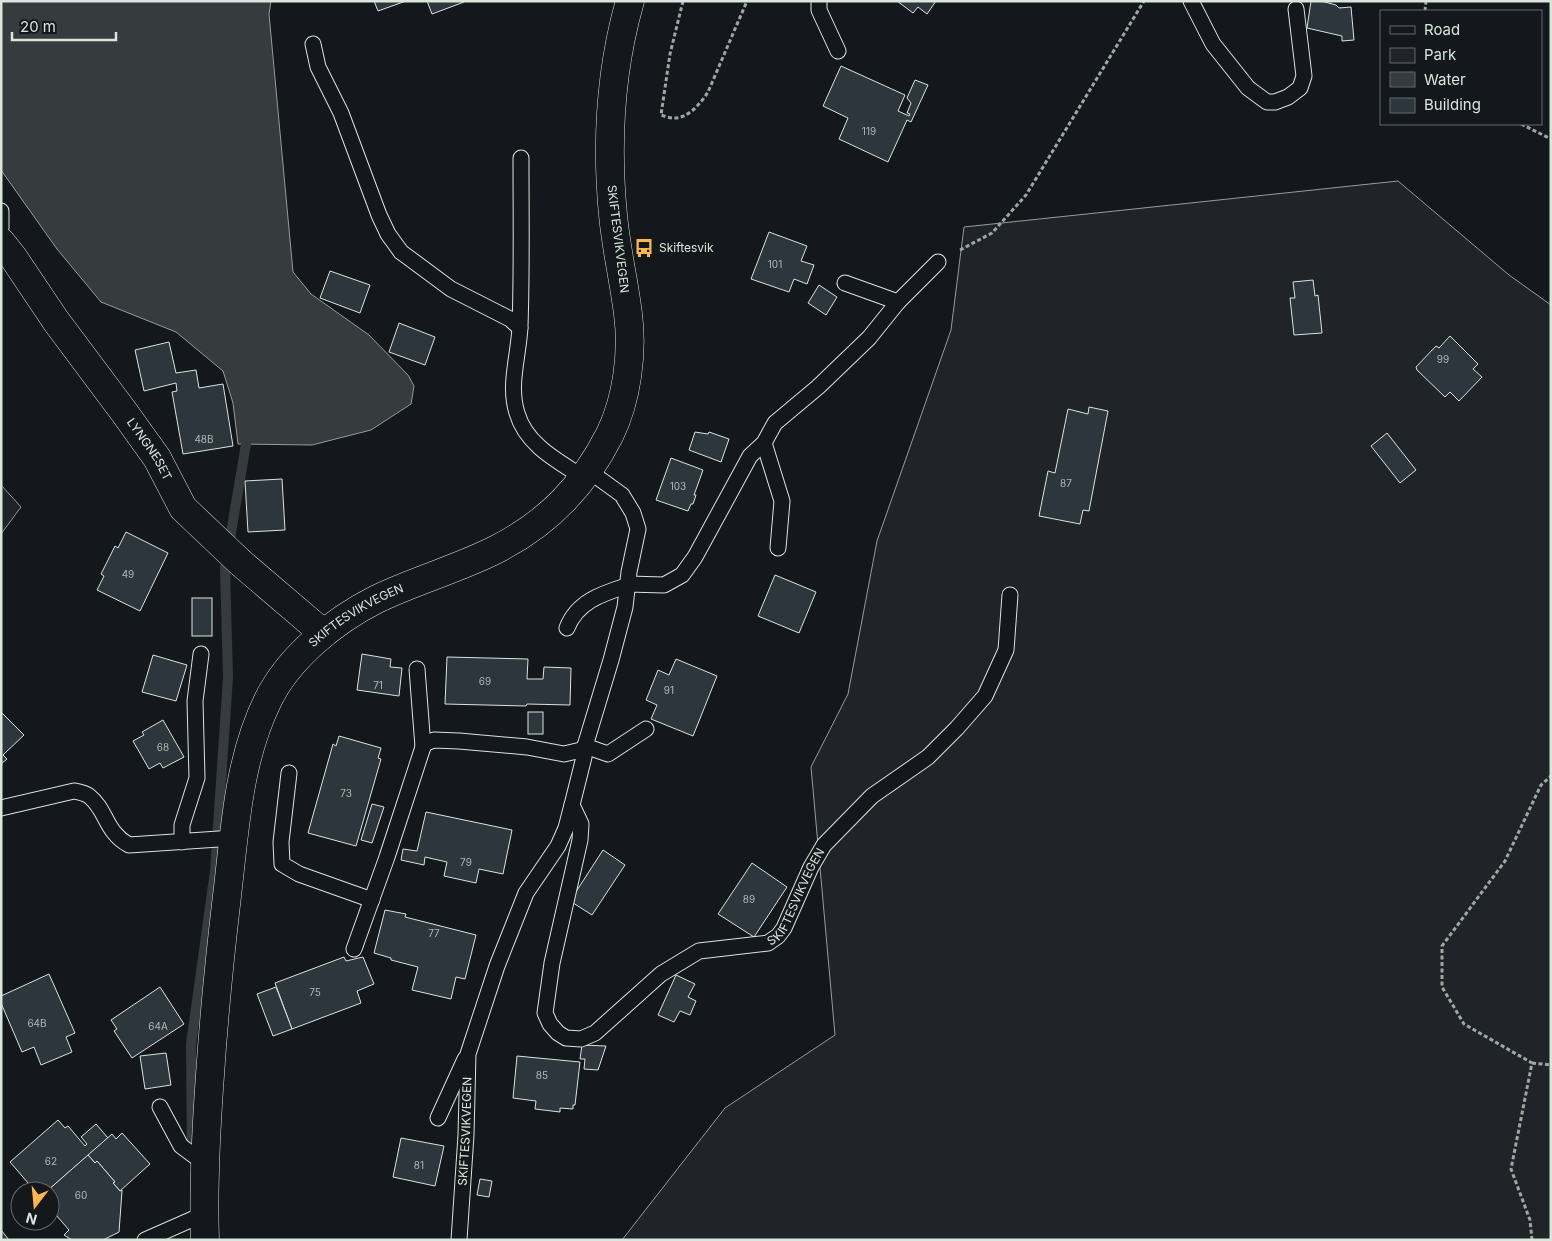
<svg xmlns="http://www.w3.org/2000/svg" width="1552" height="1241" font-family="Inter,sans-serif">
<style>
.green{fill:#202428;stroke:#939e99}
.water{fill:#363b3e;stroke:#939e99}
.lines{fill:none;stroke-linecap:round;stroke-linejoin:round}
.stream{stroke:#363b3e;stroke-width:10}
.building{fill:#2c363c;stroke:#d8e6dc}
.lane-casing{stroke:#d8e6dc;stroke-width:17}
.street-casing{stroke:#d8e6dc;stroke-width:29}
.secondary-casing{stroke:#d8e6dc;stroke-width:29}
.path{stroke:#9da8a2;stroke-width:3;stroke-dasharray:4 2.5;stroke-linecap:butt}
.lane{stroke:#14181c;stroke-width:15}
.street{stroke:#14181c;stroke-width:28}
.secondary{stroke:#14181c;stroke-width:28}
.labels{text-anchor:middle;stroke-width:4;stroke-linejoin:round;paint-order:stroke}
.number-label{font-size:10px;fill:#adbab4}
.street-label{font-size:12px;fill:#d8e6dc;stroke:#14181c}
.poi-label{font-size:12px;fill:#d8e6dc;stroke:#14181c;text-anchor:start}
</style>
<rect width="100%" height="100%" fill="#14181c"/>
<!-- green -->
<g class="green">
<path d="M1398 181 1509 275 1551 305V1240H622L725 1108 835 1035 811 767 848 694 877 541 951 330 964 227Z"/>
<path d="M1 485 21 507 1 534Z"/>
</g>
<!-- water -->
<path class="water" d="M1 1H271L269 14 293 272 311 294 369 335 408 375 414 386 411 404 371 430 312 445 238 444 233 403 223 371 176 332 101 302 57 249 1 170Z"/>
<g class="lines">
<!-- stream -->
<path class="stream" d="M192 1156 191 1044 215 871 228 677 225 568 246 444"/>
</g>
<!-- building -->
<g class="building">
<path d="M374 1H406L378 11Z"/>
<path d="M427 1H463L464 2 432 14Z"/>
<path d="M897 1H936L927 14 918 7 913 13Z"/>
<path d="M1311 1H1321L1336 5 1339 8 1351 7 1354 40 1342 41V36L1307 28Z"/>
<path d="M841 66 905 95 898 111 909 116 910 114 907 113 911 103 907 98 915 80 928 85 911 122 907 120 888 162 839 139 848 118 823 106Z"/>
<path d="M769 232 807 246 801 261 814 265 807 284 794 279 789 292 751 279Z"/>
<path d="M330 271 370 285 360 313 320 298Z"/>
<path d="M1313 280 1315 296 1318 295 1322 333 1294 335 1290 298H1295L1293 282Z"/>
<path d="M819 285 837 297 826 315 808 303Z"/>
<path d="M399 323 435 337 425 365 389 352Z"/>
<path d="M1450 336 1478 364 1473 369 1482 377 1459 401 1450 392 1445 397 1417 370 1416 367 1436 346 1439 348Z"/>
<path d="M169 342 176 373 196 370 199 388 223 384 233 446 183 454 172 392 177 391 176 383 144 391 135 350Z"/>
<path d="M1089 407 1108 411 1089 511 1083 510 1080 524 1039 516 1048 471 1055 473 1068 409 1088 414Z"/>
<path d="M695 432 708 434 709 432 729 439 721 462 689 450Z"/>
<path d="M1387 433 1416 470 1400 483 1371 446Z"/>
<path d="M671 458 703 470 694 495H696L693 504H691L688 511 656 500Z"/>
<path d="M282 479 285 530 248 532 245 481Z"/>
<path d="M126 532 168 553 140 611 97 590 104 576 101 574 115 546 118 548Z"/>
<path d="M775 575 816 592 799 633 758 616Z"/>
<rect x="192" y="598" width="20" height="38"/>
<path d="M362 654 391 659 390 667 402 668 399 696 357 690Z"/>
<path d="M153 655 187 665 176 701 142 692Z"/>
<path d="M447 657 528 659 527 679H543L544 667 571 668 570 705 527 704 526 706 445 704Z"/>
<path d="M676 659 717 676 693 736 651 719 657 705 646 700 658 670 669 675Z"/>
<path d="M1 712 24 735 3 755 7 759 1 764Z"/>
<rect x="528" y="712" width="15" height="22"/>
<path d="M163 720 184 757 163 768 160 763 149 769 133 741 144 735 142 732Z"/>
<path d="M339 736 381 748 378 758 381 759 356 846 308 833 333 744 336 746Z"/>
<path d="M372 804 384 807 372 843 361 840Z"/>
<path d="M426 812 512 830 503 874 479 869 476 883 444 876 447 862 425 857 424 865 401 860 403 849 417 851Z"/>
<path d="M603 850 625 865 592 915 570 901Z"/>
<path d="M752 863 787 887 754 937 718 914Z"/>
<path d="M385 910 406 914 405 917 476 935 465 979 456 977 451 999 412 990 418 967 391 960V958L374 953Z"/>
<path d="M344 957 346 961 363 957 374 984 357 991 361 1003 292 1029 275 983Z"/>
<path d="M49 974 75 1033 66 1037 72 1052 41 1065 34 1047 22 1052 1 1003V996Z"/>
<path d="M676 975 695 984 688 997 696 1001 690 1015 680 1011 674 1022 658 1015Z"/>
<path d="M160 987 184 1024 132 1058 114 1031 117 1029 111 1020Z"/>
<path d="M276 987 292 1029 273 1036 257 994Z"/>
<path d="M582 1045 606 1046 598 1070 584 1069 585 1059H580Z"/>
<path d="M166 1053 171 1085 145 1089 140 1056Z"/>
<path d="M517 1056 580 1062 575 1105H573V1109L560 1108V1112L535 1109 536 1101 513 1098Z"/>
<path d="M58 1120 65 1128 68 1126 85 1146 87 1144 81 1137 96 1124 108 1138 47 1191H35L10 1162Z"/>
<path d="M122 1133 150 1164 120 1191 113 1183 115 1182 97 1161 95 1163 88 1155 112 1134 116 1139Z"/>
<path d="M401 1138 444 1146 435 1186 393 1177Z"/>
<path d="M88 1155 95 1163 97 1161 115 1182 113 1183 120 1191 122 1190V1191L119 1232 103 1240H72L64 1235 69 1230 50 1208V1191H47Z"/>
<path d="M480 1179 492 1181 489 1197 477 1195Z"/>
<path d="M1 1230 9 1240H1Z"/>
</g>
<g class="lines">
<!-- lane casing -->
<g class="lane-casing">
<g id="lane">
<path d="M819 1V10L838 51"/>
<path d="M1191 1 1213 44 1248 88 1267 102H1275L1288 97 1300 88 1304 76 1296 9"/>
<path d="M313 44 318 67 341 113 379 215 388 234 401 252 451 289 510 319 520 328"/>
<path d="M521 158C521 214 522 270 520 326 519 355 508 385 517 413 526 445 558 461 584 478"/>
<path d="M1 211V228"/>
<path d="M845 283 898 302"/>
<path d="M764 443 782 501 778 548"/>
<path id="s1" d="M589 471 622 495 633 513 638 529 629 572 625 607 611 660 585 746 584 757 572 805 581 824 580 840 552 963 545 1013 550 1024 558 1033 566 1038 581 1039 595 1033 661 974 699 951 768 943 778 936 784 928 811 867 824 845 872 796 928 757 957 728 985 696 1006 650 1010 595"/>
<path d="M567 628C577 602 601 594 626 586L628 584 664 585 682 575 695 557 750 456 764 443 775 423 818 387 869 338 898 302 938 262"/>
<path d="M417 669 423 747"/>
<path d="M289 773 281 842 282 864 299 874 372 900"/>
<path d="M1 808 74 791C80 792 85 793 89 796 107 810 105 832 129 845L234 838"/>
<path d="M182 842V825L197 778 195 701 201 654"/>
<path d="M354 949 387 857 423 747 426 743 434 740 459 741 527 747 564 754 581 750 585 746 608 754 646 729"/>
<path d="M160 1107 181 1146 204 1163"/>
<path d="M438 1118 465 1059"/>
<path d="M145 1240 204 1214"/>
<path id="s2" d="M459 1240 466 1135 468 1054 497 966 526 893 558 846 566 828 572 805"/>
</g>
</g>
<!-- street casing -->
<g class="street-casing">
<g id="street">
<path id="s3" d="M1 242 13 257 56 321 124 412 157 458 183 508 241 563 323 633"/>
</g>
</g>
<!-- secondary casing -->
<g class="secondary-casing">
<g id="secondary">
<path id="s4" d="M205 1240C203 1184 206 1130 210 1075 214 1015 220 955 227 896 235 829 238 761 268 700 289 657 335 620 377 599 416 580 458 569 497 549 548 523 584 486 610 434 627 399 633 353 628 314 624 281 616 248 613 215 606 142 610 71 630 1"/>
</g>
</g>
<!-- path -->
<g class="path">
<path d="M683 1 670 54 661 115C664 116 669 118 673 118 688 119 701 103 708 92L747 1"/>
<path d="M1425 11 1426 1"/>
<path d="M1521 124 1551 139"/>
<path d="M960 250 992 233 1026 195 1144 1"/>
<path d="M1532 1063 1551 1065"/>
<path d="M1532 1240 1530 1220 1511 1169 1532 1063 1464 1024 1442 987V946L1505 861 1541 785 1551 776"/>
</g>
<!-- lane -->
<use href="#lane" class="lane"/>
<!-- street -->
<use href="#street" class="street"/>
<!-- secondary -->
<use href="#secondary" class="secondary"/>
</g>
<!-- icons -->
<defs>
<g id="bus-bare" transform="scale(1.5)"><path d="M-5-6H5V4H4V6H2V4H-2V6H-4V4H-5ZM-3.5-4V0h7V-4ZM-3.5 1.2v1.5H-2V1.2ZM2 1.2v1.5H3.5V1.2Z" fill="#ffb74d" stroke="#14181c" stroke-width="2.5" paint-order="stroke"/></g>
</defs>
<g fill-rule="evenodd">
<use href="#bus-bare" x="644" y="248"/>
</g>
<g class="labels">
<!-- number labels -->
<g class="number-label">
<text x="869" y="135">119</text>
<text x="775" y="268">101</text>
<text x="1443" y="363">99</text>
<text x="204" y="443">48B</text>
<text x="1066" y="487">87</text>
<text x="678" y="490">103</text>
<text x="128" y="578">49</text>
<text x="485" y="685">69</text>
<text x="378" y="689">71</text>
<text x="669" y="694">91</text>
<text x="163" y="751">68</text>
<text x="346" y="797">73</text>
<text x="466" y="866">79</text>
<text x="749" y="903">89</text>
<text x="434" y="937">77</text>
<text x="315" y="996">75</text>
<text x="37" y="1027">64B</text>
<text x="158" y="1030">64A</text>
<text x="542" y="1079">85</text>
<text x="51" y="1165">62</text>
<text x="419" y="1169">81</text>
<text x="81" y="1199">60</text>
</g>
<!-- street labels -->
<g class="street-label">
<text transform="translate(618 239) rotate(83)" y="4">SKIFTESVIKVEGEN</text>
<text dy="4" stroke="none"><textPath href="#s3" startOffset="255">LYNGNESET</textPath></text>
<text dy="4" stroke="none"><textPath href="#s4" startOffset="671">SKIFTESVIKVEGEN</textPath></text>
<text dy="4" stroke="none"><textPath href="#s1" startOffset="898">SKIFTESVIKVEGEN</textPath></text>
<text dy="4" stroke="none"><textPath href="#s2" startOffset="109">SKIFTESVIKVEGEN</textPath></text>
</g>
<!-- poi labels -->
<g class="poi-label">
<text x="659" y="252">Skiftesvik</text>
</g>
</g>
<!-- border -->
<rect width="1552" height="1241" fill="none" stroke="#d8e6dc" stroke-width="5"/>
<!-- legend -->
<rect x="1380" y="10" width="162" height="115" fill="#14181c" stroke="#626a69"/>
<rect x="1390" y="26" width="25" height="8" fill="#14181c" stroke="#626a69"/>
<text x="1424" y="35" font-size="15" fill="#d8e6dc">Road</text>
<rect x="1390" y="48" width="25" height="15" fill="#202428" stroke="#626a69"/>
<text x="1424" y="60" font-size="15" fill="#d8e6dc">Park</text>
<rect x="1390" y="72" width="25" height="15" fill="#363b3e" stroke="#626a69"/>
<text x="1424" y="85" font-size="15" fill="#d8e6dc">Water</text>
<rect x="1390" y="98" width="25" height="15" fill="#2c363c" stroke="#626a69"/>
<text x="1424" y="110" font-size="15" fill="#d8e6dc">Building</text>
<!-- north arrow -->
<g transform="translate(35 1206) rotate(196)"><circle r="24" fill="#14181c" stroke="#626a69"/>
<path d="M0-4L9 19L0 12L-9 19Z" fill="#ffb74d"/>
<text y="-8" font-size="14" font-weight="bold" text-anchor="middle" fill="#d8e6dc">N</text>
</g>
<!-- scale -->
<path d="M12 32v8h104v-8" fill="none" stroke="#d8e6dc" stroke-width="2.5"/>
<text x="20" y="32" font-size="15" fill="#d8e6dc" stroke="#14181c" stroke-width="4" paint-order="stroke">20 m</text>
</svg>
